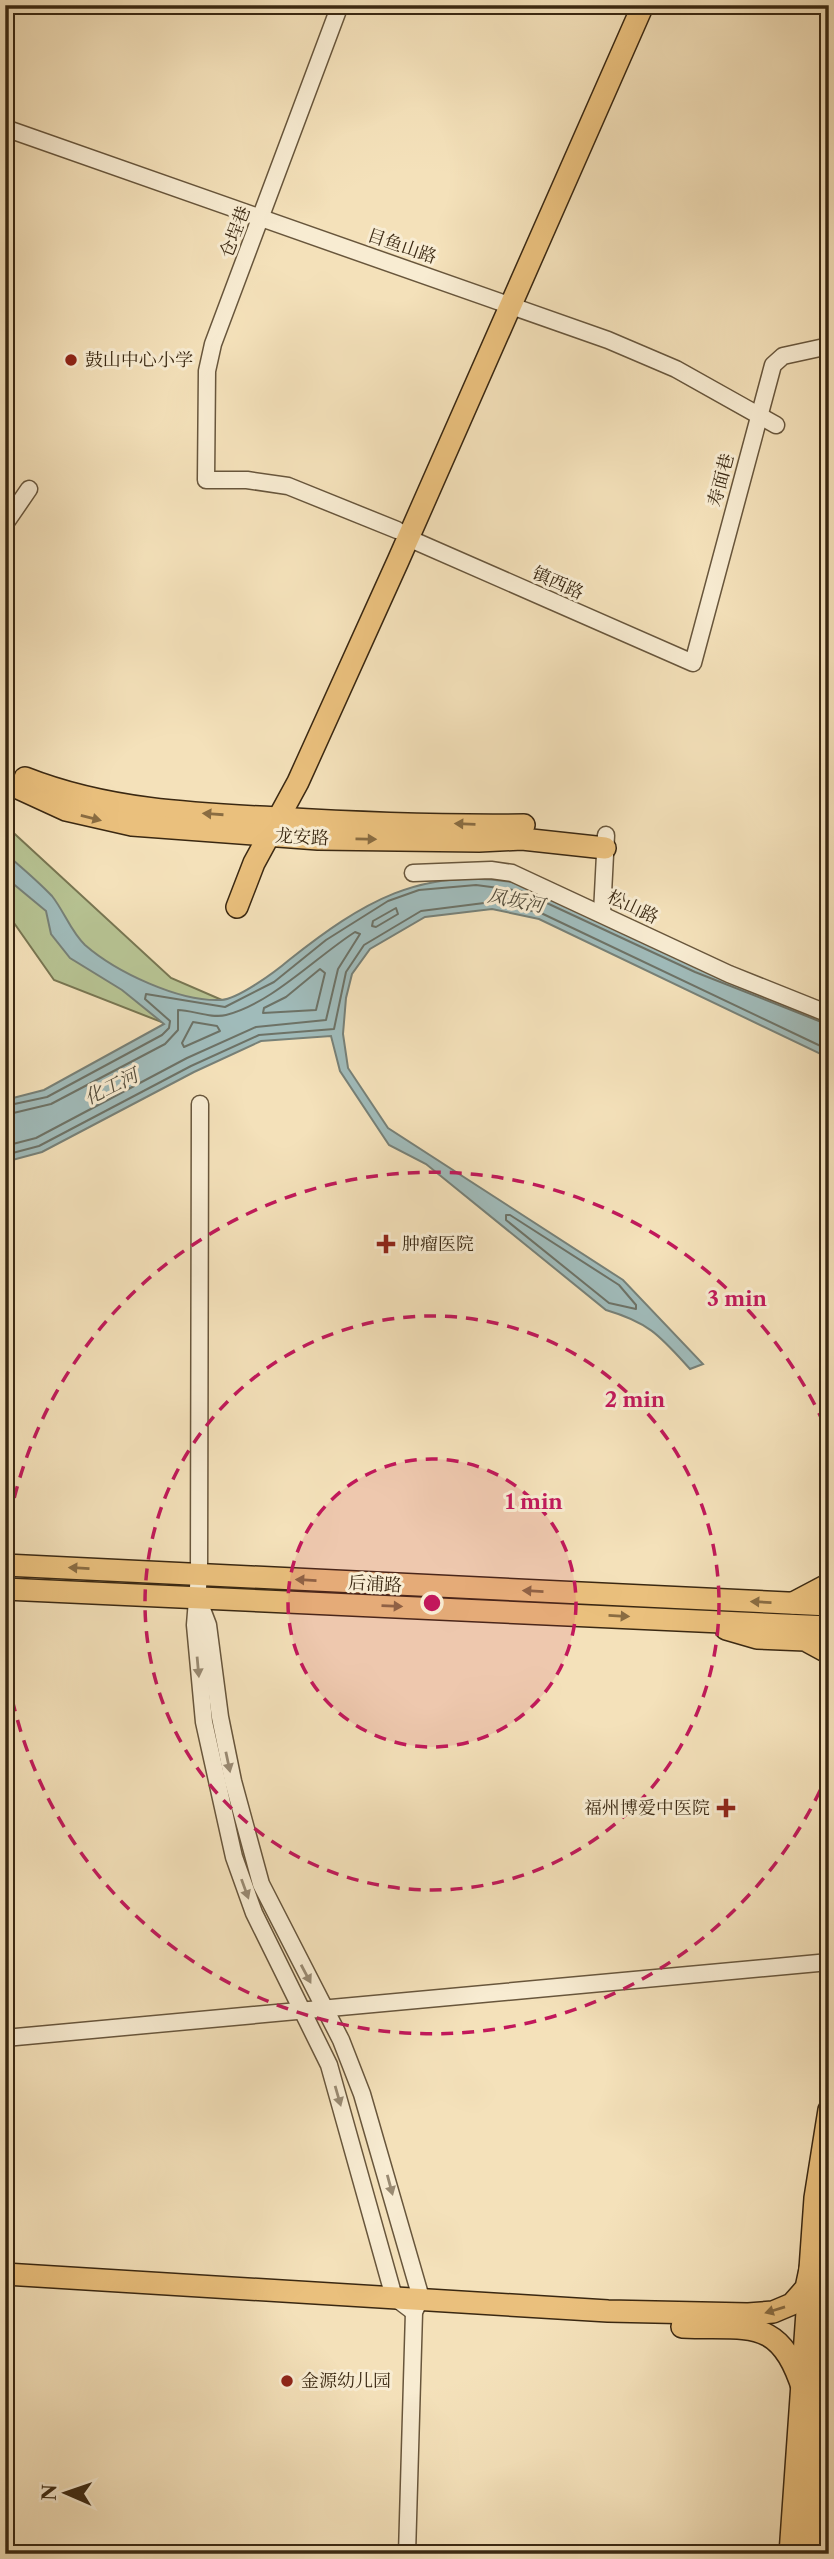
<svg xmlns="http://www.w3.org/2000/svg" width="834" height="2559" font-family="'Libre Caslon Text','Noto Serif SC',serif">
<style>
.green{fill:#b7c393;stroke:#787652;stroke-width:2}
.water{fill:#a0bbba;stroke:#778077;stroke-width:2}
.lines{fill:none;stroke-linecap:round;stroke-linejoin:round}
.shore{stroke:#6d7266;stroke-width:2}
.minor-casing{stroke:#68563c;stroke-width:19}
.major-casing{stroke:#3a2812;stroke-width:24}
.highway-casing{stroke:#3a2812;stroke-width:26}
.minor{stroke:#f8ecd2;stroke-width:16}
.major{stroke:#eac07d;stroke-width:21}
.highway{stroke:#eac07d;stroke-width:23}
.oneway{fill:#896c42}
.oneway2{fill:#998a72}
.ring{fill:none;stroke:#c2185b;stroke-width:3.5;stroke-dasharray:12 9}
.poi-dot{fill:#8f2418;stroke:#f8ecd2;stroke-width:2.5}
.labels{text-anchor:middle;stroke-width:6;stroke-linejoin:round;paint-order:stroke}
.street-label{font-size:18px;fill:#3a2812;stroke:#f8ecd2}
.poi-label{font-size:18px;fill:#3a2812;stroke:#f8ecd2;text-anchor:start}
.water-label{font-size:19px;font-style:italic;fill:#544d3c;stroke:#f8ecd2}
.centre{fill:#c2185b;stroke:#f8ecd2;stroke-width:3.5}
.ring-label{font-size:21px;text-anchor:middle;font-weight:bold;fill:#c2185b;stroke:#f8ecd2;stroke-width:6;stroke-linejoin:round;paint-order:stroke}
</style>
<rect width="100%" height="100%" fill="#f4e1ba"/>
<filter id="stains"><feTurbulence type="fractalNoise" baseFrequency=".00286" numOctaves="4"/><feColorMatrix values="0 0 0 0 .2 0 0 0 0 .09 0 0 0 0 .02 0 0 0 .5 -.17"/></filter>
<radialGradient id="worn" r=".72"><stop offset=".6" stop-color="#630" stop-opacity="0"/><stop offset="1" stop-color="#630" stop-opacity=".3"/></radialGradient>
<!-- green -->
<path class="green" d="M5 825 171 978 222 1000 164 1023 54 980 14 923 5 919Z"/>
<!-- water -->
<path class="water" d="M5 853C21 867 38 881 52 896 64 911 71 932 85 945 116 972 179 1002 221 1000 238 999 275 972 289 960 361 903 422 865 517 883L829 1019V1058L539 919 492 909 425 917 370 949 352 974 346 998 343 1034 348 1068 388 1128 623 1280 703 1364 690 1369C660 1336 650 1323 606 1310L426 1164 389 1145 340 1071 331 1036 261 1041 194 1072 42 1152 5 1162V1100L44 1090 164 1024 122 990 70 958 51 934 46 911 5 877Z"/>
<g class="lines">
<!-- shore -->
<g class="shore">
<path d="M396 908 398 914 376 927 372 926 373 921Z"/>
<path d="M320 969 325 973 316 1010 263 1013 264 1008 286 997Z"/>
<path d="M193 1022 217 1026 220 1031 184 1047 182 1043Z"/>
<path d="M5 1106 47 1097 162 1035 169 1028 170 1021 145 999 146 994 225 1007 274 982 326 940 388 901 419 890 476 885 521 891 695 972 829 1025"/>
<path d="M5 1115 51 1104 165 1044 178 1030V1010C192 1010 212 1019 226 1015 271 1004 316 957 355 932L360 934 338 969 326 1020 256 1027 187 1058 36 1138 5 1146"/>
<path d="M5 1155 39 1146 191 1066 259 1035 334 1029 346 972 364 945 421 911 492 902 541 913 829 1050"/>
<path d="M506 1215H510L619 1285 636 1305V1309L609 1303 506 1220Z"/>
</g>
<!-- minor casing -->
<g class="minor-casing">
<g id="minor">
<path d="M340 5 213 344 207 371 206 480H247L288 486 397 530"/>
<path d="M5 128 608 340 676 369 776 425"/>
<path d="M5 524 29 489"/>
<path d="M408 538 693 663 773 365 783 356 829 346"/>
<path d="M413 873 491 870 512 873 729 974 829 1014"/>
<path d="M602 913 606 835"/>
<path d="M200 1104 199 1575 195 1625 204 1722 234 1857 254 1913 329 2065 394 2297 414 2312"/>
<path d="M200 1604 208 1625 220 1717 233 1781 261 1884 341 2040 362 2094 421 2298 414 2312 407 2554"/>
<path d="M5 2038 829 1962"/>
</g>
</g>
<!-- major casing -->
<g class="major-casing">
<g id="major">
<path d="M25 778C106 810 192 814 278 818 359 823 442 826 524 825"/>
<path d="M5 782 66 810 132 825 318 839 479 841 522 839 605 848"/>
<path d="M237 907 254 863 298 782 398 561 643 5"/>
<path d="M5 1565 829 1605"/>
<path d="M5 1589 829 1627"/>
<path d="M793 1603 829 1584"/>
<path d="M726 1629 757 1638 805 1640 829 1653"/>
<path d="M5 2274 608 2311 748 2314 773 2312 792 2304 806 2288 812 2260"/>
<path d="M682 2327C748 2330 780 2315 803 2390"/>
<path d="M790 2554 815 2198 829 2110"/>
<path d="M822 2554 829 2415"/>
</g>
</g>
<!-- highway casing -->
<g class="highway-casing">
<path id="highway" d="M805 2554 829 2217"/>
</g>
<!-- minor -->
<use href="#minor" class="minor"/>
<!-- major -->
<use href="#major" class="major"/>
<!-- highway -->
<use href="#highway" class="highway"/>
</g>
<!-- one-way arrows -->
<defs><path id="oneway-solid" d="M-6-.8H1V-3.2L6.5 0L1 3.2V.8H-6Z" transform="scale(1.75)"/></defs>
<g class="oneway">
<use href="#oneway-solid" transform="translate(213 814) rotate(-176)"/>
<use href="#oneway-solid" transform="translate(91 818) rotate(14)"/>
<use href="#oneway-solid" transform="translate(465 824) rotate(-178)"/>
<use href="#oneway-solid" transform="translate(366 839) rotate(1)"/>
<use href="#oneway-solid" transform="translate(79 1568) rotate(-177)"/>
<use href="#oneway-solid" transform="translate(306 1580) rotate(-177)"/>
<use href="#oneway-solid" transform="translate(533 1591) rotate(-177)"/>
<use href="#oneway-solid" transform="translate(761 1602) rotate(-177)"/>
<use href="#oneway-solid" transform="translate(392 1606) rotate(2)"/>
<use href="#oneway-solid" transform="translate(619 1616) rotate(3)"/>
<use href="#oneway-solid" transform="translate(775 2310) rotate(163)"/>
</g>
<g class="oneway2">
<use href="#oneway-solid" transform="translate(198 1667) rotate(85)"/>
<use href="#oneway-solid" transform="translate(228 1762) rotate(78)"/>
<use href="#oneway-solid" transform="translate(245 1889) rotate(70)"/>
<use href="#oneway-solid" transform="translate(306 1974) rotate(62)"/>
<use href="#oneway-solid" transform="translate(338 2096) rotate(74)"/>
<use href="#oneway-solid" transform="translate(390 2185) rotate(75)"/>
</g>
<!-- distance rings -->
<circle cx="432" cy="1603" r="144" fill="#c2185b" fill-opacity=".12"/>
<g class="ring">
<circle cx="432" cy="1603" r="144"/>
<circle cx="432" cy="1603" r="287"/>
<path d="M829 1771A431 431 0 0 1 6 1667M6 1539A431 431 0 0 1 829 1435"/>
</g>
<!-- markers -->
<g class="poi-dot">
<circle cx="71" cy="360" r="7"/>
<path d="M382.5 1233.5h7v7h7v7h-7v7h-7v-7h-7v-7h7z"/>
<path d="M722.5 1797.5h7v7h7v7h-7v7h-7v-7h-7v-7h7z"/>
<circle cx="287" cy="2381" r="7"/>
</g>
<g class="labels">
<!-- street labels -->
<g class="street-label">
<text transform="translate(235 232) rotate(-69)" y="6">仓埕巷</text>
<text transform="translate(402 246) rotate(19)" y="6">目鱼山路</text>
<text transform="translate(721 480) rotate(-75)" y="6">寿面巷</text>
<text transform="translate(558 583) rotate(24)" y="6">镇西路</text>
<text transform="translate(302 837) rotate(3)" y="6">龙安路</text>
<text transform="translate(633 907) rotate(25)" y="6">松山路</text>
<text transform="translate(375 1584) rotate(3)" y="6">后浦路</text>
</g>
<!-- poi labels -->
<g class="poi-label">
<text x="85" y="366">鼓山中心小学</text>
<text x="402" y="1250">肿瘤医院</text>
<text x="710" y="1814" text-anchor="end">福州博爱中医院</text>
<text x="301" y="2387">金源幼儿园</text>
</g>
<!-- water labels -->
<g class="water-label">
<text transform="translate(516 900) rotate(11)" y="7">凤坂河</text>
<text transform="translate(111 1086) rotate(-26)" y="7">化工河</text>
</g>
</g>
<circle cx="432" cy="1603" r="10" class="centre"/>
<g class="ring-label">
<text x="737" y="1306">3 min</text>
<text x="635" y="1407">2 min</text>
<text x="534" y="1509">1 min</text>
</g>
<!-- margin -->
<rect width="834" height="2559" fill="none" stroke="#f4e1ba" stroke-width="28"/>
<rect x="7" y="7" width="820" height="2545" fill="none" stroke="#3a2812" stroke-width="3.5"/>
<rect x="14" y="14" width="806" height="2531" fill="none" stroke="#3a2812" stroke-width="2"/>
<!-- north arrow -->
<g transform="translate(66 2493) rotate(272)" stroke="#f8ecd2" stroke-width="5" paint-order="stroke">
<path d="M0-5L12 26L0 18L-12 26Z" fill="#3a2812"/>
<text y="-10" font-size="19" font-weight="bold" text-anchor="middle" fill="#3a2812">N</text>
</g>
<rect width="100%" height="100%" filter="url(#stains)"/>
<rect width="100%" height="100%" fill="url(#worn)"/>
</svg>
